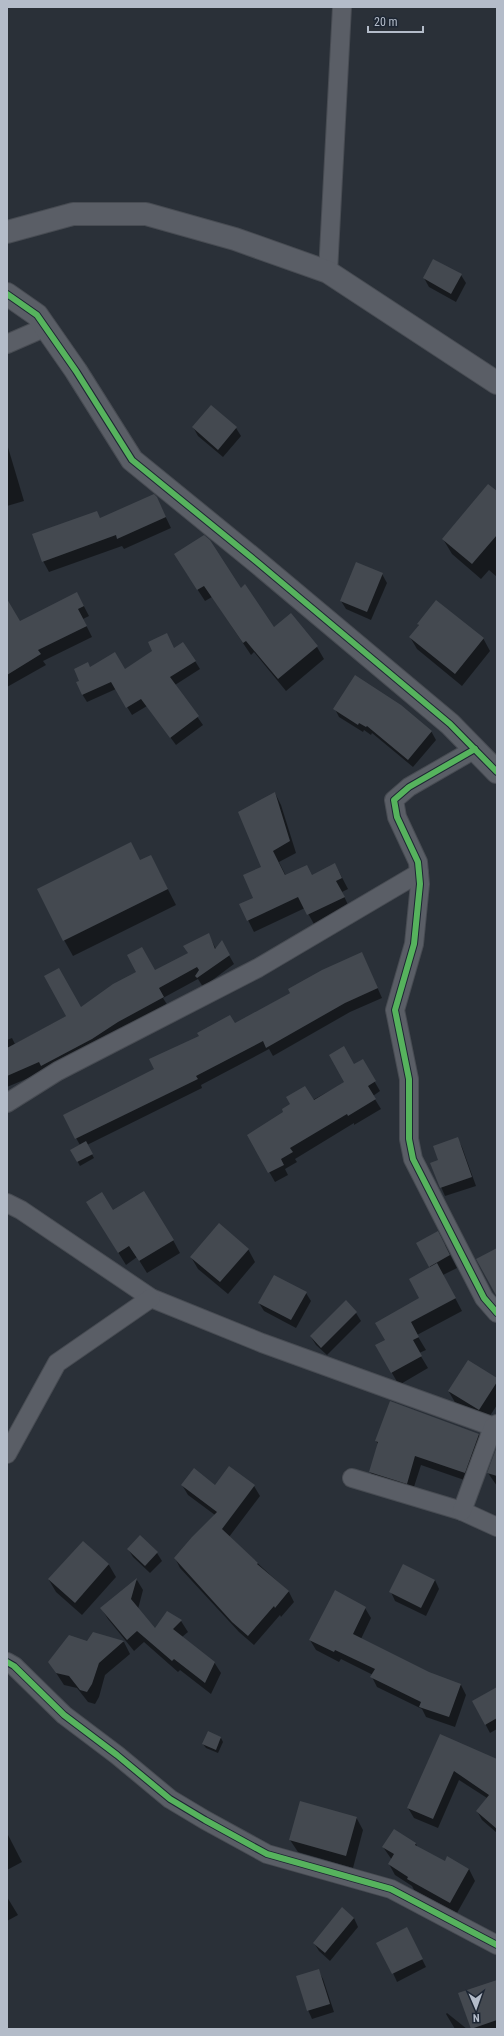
<svg xmlns="http://www.w3.org/2000/svg" width="504" height="2036" font-family="'Roboto Condensed',sans-serif">
<style>
.shadow{fill:#0007}
.building{fill:#444950}
.lines{fill:none;stroke-linecap:round;stroke-linejoin:round}
.minor-casing{stroke:#484c53;stroke-width:20}
.tertiary-casing{stroke:#484c53;stroke-width:24}
.minor{stroke:#5a5e66;stroke-width:18}
.tertiary{stroke:#5a5e66;stroke-width:22}
.cycleway-casing{stroke:#1d2633;stroke-width:8}
.cycleway{stroke:#56b35d;stroke-width:6}
</style>
<rect width="100%" height="100%" fill="#2a3038"/>
<!-- shadow -->
<g class="shadow">
<path d="M434 260 461 275 466 283 456 302 429 287 424 278Z"/>
<path d="M211 407 236 428 241 436 223 457 198 436 193 427Z"/>
<path d="M7 444 24 501 7 506Z"/>
<path d="M497 493V577L489 570 481 579 452 554 443 539Z"/>
<path d="M156 497 171 528 124 549 122 546 49 572 43 561 97 513 100 519Z"/>
<path d="M182 566 240 589 274 628 317 647 324 659 286 691 254 652 251 655 212 597 205 601Z"/>
<path d="M382 574 387 583 371 620 346 609 341 601Z"/>
<path d="M77 593 89 616 83 619 92 637 43 661 46 665 7 687V603L20 622Z"/>
<path d="M418 624 483 638 490 651 462 686 417 649 410 637 419 626Z"/>
<path d="M174 649 195 661 200 669 175 685 203 725 176 745 147 706 132 715 116 689 87 702 82 694 80 681 90 668 125 670Z"/>
<path d="M335 709 431 731 436 740 413 767 372 733 371 735 364 730 363 732 339 717Z"/>
<path d="M275 793 281 805 296 853 279 862 286 876H312L335 864 348 889 342 892 350 909 315 926 305 908 254 932 248 920 263 867Z"/>
<path d="M140 861 159 872 176 905 73 956 64 940Z"/>
<path d="M208 934 216 949 226 950 234 964 203 987 198 979 163 998 168 1006 45 1071 7 1087V1040L12 1038 15 1044 81 1008 155 972 189 953Z"/>
<path d="M362 953 382 998 350 1012 273 1056 269 1049 201 1085 202 1088 87 1145 94 1158 80 1166 71 1150 80 1145 76 1138 155 1069Z"/>
<path d="M362 1060 380 1091 373 1096 381 1109 354 1125V1123L295 1159 297 1162 285 1169 288 1175 275 1182 248 1135 346 1082 354 1065Z"/>
<path d="M457 1138 462 1147 476 1186 445 1196 431 1164 439 1161Z"/>
<path d="M113 1211 173 1240 180 1253 147 1273 137 1257 126 1265 95 1215Z"/>
<path d="M417 1243 445 1245 457 1268 443 1275 462 1311 417 1335 426 1350 419 1353 428 1368 399 1385 376 1346 386 1340 420 1299 431 1268Z"/>
<path d="M248 1249 255 1262 228 1294 198 1269 191 1257Z"/>
<path d="M306 1293 311 1301 296 1328 264 1311 259 1303Z"/>
<path d="M356 1313 361 1321 327 1355 316 1345 311 1337Z"/>
<path d="M497 1379V1405L486 1422 456 1404 449 1392Z"/>
<path d="M479 1434 484 1444 470 1482 421 1465 412 1493 376 1482 370 1472 378 1444 376 1441Z"/>
<path d="M497 1449V1486L488 1473Z"/>
<path d="M182 1485 254 1486 260 1496 229 1537 289 1592 294 1602 281 1617 280 1615 254 1645 239 1632 180 1568 175 1558 215 1515 188 1495Z"/>
<path d="M83 1542 109 1565 116 1577 82 1615 56 1592 49 1580Z"/>
<path d="M128 1549 157 1553 162 1561 150 1573 133 1557Z"/>
<path d="M137 1580 143 1590 138 1609 155 1630 167 1612 181 1621 188 1632 182 1637 214 1662 221 1673 211 1694 180 1670 178 1672 144 1642 134 1651 108 1619 101 1608Z"/>
<path d="M435 1580 439 1589 426 1616 395 1601 391 1592Z"/>
<path d="M365 1608 371 1618 361 1639 429 1673 461 1685 466 1695 455 1727 426 1717 422 1709 377 1687 372 1677 373 1675 341 1659 339 1662 316 1650 310 1640Z"/>
<path d="M93 1634 124 1642 130 1654 105 1675 99 1697 95 1704 88 1702 77 1688 64 1685 49 1662 88 1642Z"/>
<path d="M497 1688V1729L490 1733 473 1701Z"/>
<path d="M440 1735 497 1760V1833L482 1820 477 1811 487 1798 459 1780 438 1828 414 1818 408 1808Z"/>
<path d="M221 1738 223 1742 218 1753 206 1748 203 1744Z"/>
<path d="M356 1817 363 1830 353 1868 298 1852 290 1840Z"/>
<path d="M7 1833 22 1862 7 1870Z"/>
<path d="M416 1844 418 1848 445 1862 469 1869 475 1881 457 1913 414 1890 412 1886 395 1875 389 1864 392 1860 383 1847Z"/>
<path d="M7 1897 18 1915 7 1921Z"/>
<path d="M354 1918 358 1927 330 1961 319 1951 314 1943Z"/>
<path d="M411 1937 426 1967 397 1982 393 1973Z"/>
<path d="M318 1970 323 1979 334 2012 312 2019 308 2010Z"/>
<path d="M497 1983V2029H472L460 1994Z"/>
<path d="M447 2013 467 2029H455L446 2014Z"/>
</g>
<!-- building -->
<g class="building">
<path d="M433 259 462 274 451 294 423 278Z"/>
<path d="M211 405 237 427 218 450 192 427Z"/>
<path d="M488 484 497 491V535L472 564 442 539Z"/>
<path d="M154 494 157 497 166 517 117 539 116 535 42 562 32 534 97 511 100 518Z"/>
<path d="M204 535 210 540 241 588 245 584 274 627 291 613 318 646 278 679 246 641 243 643 204 586 197 590 174 554Z"/>
<path d="M356 562 383 573 367 612 340 601Z"/>
<path d="M77 592 84 606 78 609 87 626 38 650 41 654 7 675V599L20 621Z"/>
<path d="M436 600 484 638 455 674 409 637 419 625 417 624Z"/>
<path d="M167 633 174 648 183 642 196 661 170 677 199 716 170 738 141 699 126 708 111 682 82 695 76 682 79 681 74 669 88 662 90 667 115 652 125 669 152 651 148 642Z"/>
<path d="M355 675 401 705 432 731 408 760 367 726 366 727 359 723 358 725 333 709Z"/>
<path d="M275 792 290 841 273 851 285 875 307 865 312 875 335 863 342 878 336 881 345 897 307 915 298 897 247 921 239 904 253 898 243 875 261 867 238 812Z"/>
<path d="M131 842 140 860 151 855 168 889 63 941 37 889Z"/>
<path d="M209 933 215 949 222 940 230 955 197 978 195 976 199 970 197 967 159 988 164 997 118 1022 92 1039 41 1066 39 1062 7 1076V1048L66 1016 44 976 59 968 81 1007 113 984 136 972 127 955 142 947 155 970 188 953 183 946Z"/>
<path d="M362 952 378 988 345 1003 266 1048 263 1041 196 1076 198 1079 75 1139 63 1115 154 1069 149 1059 199 1036 197 1033 230 1015 235 1023 290 993 288 989 322 970Z"/>
<path d="M344 1046 354 1064 363 1059 376 1081 368 1086 376 1099 348 1116 347 1114 290 1148 293 1152 281 1159 284 1165 268 1173 247 1135 283 1112 282 1109 290 1104 286 1097 305 1086 314 1100 344 1082 329 1055Z"/>
<path d="M458 1137 472 1177 440 1188 430 1163 438 1160 433 1146Z"/>
<path d="M86 1141 93 1154 77 1162 70 1150Z"/>
<path d="M144 1191 174 1240 139 1261 129 1246 118 1253 86 1202 102 1192 113 1210Z"/>
<path d="M219 1223 249 1249 220 1282 190 1257Z"/>
<path d="M438 1231 450 1255 429 1267 416 1243Z"/>
<path d="M497 1248V1297L476 1259Z"/>
<path d="M437 1263 456 1298 411 1322 419 1337 413 1340 422 1356 391 1373 375 1345 385 1340 375 1323 419 1298 409 1279Z"/>
<path d="M274 1275 307 1292 291 1320 258 1303Z"/>
<path d="M346 1300 357 1312 321 1348 310 1336Z"/>
<path d="M468 1360 497 1378V1382L479 1410 448 1391Z"/>
<path d="M390 1401 479 1434 465 1473 415 1456 407 1484 369 1472 378 1442 375 1441Z"/>
<path d="M497 1446V1476L487 1473Z"/>
<path d="M229 1466 255 1485 222 1529 258 1563 257 1564 289 1591 275 1608 274 1606 248 1636 232 1622 174 1558 192 1537 217 1512 181 1485 194 1468 215 1485Z"/>
<path d="M140 1535 158 1552 145 1566 127 1549Z"/>
<path d="M83 1541 109 1564 75 1603 48 1579Z"/>
<path d="M403 1564 435 1580 421 1608 389 1592Z"/>
<path d="M137 1578 131 1599 155 1628 167 1611 182 1620 173 1629 215 1662 205 1683 174 1659 172 1661 137 1631 127 1640 100 1608Z"/>
<path d="M335 1590 366 1607 353 1634 429 1672 461 1684 449 1717 419 1707 421 1702 370 1677 375 1669 335 1650 334 1652 309 1640Z"/>
<path d="M93 1632 124 1641 99 1663 92 1684 87 1692 80 1690 69 1676 56 1673 48 1662 69 1635 87 1641Z"/>
<path d="M497 1687V1718L485 1725 472 1701Z"/>
<path d="M208 1731 221 1737 216 1750 202 1744Z"/>
<path d="M440 1734 497 1759V1829L476 1811 489 1795 454 1771 433 1819 407 1808Z"/>
<path d="M300 1801 357 1817 346 1856 289 1840Z"/>
<path d="M394 1829 416 1843 415 1845 445 1861 447 1856 469 1869 450 1903 407 1879 408 1877 388 1864 394 1854 382 1847Z"/>
<path d="M342 1907 354 1918 325 1953 313 1943Z"/>
<path d="M407 1927 423 1959 392 1974 376 1943Z"/>
<path d="M319 1969 330 2004 307 2011 296 1976Z"/>
<path d="M497 1980V2020L471 2029 458 1993Z"/>
</g>
<g class="lines">
<!-- minor casing -->
<g class="minor-casing">
<g id="minor">
<path d="M328 272 342 7"/>
<path d="M7 344 46 327"/>
<path d="M475 749 409 787 394 800 397 817 418 862 420 884 414 944 395 1010 409 1079V1139L413 1159 484 1298 497 1313"/>
<path d="M7 1103 58 1071 258 968 419 873"/>
<path d="M7 1203 21 1210 151 1298 262 1343 497 1428"/>
<path d="M7 1454 57 1363 151 1298"/>
<path d="M352 1478 462 1511 497 1527"/>
<path d="M462 1511 493 1427 497 1424"/>
<path d="M7 1662 14 1666 64 1715 117 1755 170 1799 205 1820 267 1854 391 1889 497 1945"/>
</g>
</g>
<!-- tertiary casing -->
<g class="tertiary-casing">
<g id="tertiary">
<path d="M7 232 73 214H146L235 239 328 272 497 383"/>
<path d="M7 294 37 315 76 371 132 460 257 562 450 724 497 772"/>
</g>
</g>
<!-- minor -->
<use href="#minor" class="minor"/>
<!-- tertiary -->
<use href="#tertiary" class="tertiary"/>
<!-- cycleway casing -->
<g class="cycleway-casing">
<g id="cycleway">
<path d="M7 294 37 315 76 371 132 460 257 562 450 724 497 772"/>
<path d="M475 749 409 787 394 800 397 817 418 862 420 884 414 944 395 1010 409 1079V1139L413 1159 484 1298 497 1313"/>
<path d="M7 1662 14 1666 64 1715 117 1755 170 1799 205 1820 267 1854 391 1889 497 1945"/>
</g>
</g>
<!-- cycleway -->
<use href="#cycleway" class="cycleway"/>
</g>
<!-- border -->
<rect width="504" height="2036" fill="none" stroke="#b4bcc9" stroke-width="16"/>
<!-- north arrow -->
<g transform="translate(476 2008) rotate(178)" stroke="#1d2633" stroke-width="3" paint-order="stroke">
<path d="M0-3L7 15L0 10L-7 15Z" fill="#b4bcc9"/>
<text y="-6" font-size="11" font-weight="bold" text-anchor="middle" fill="#b4bcc9">N</text>
</g>
<!-- scale -->
<path d="M368 26v6h55v-6" fill="none" stroke="#b4bcc9" stroke-width="2"/>
<text x="374" y="26" font-size="12" fill="#b4bcc9" stroke="#1d2633" stroke-width="3" paint-order="stroke">20 m</text>
</svg>
